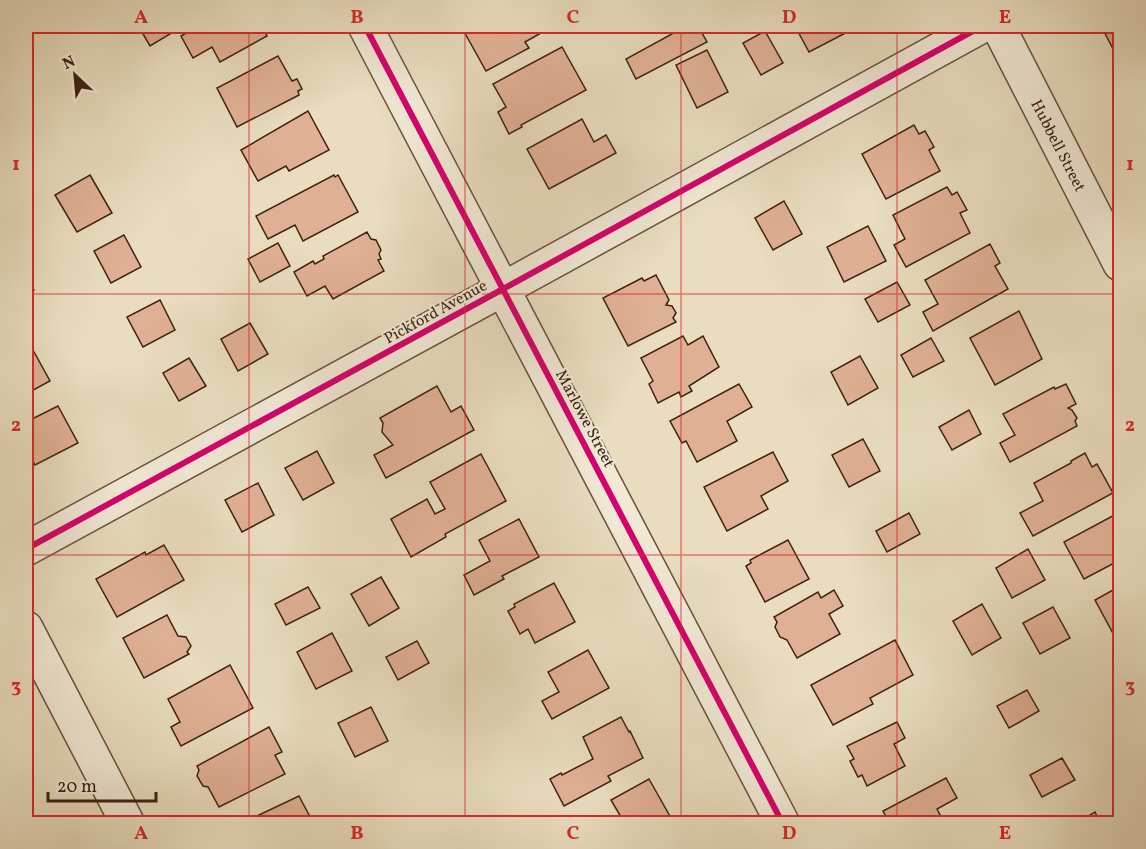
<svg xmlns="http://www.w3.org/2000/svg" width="1146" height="849" font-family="Vollkorn,serif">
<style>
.building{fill:#e0b094;stroke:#3c2112;stroke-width:1.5}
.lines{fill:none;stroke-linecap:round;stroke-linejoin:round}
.minor-casing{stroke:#67503d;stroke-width:36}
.tertiary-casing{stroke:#67503d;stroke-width:36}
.minor{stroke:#f1e8d5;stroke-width:33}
.tertiary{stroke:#f1e8d5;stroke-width:33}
.cycleway-casing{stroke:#f1e8d5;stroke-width:10}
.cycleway{stroke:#d6006c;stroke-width:6}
.grid{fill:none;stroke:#d62828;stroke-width:1.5;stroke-opacity:0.55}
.labels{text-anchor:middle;stroke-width:4.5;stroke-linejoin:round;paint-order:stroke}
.street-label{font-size:16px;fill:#3c2112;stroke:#f1e8d5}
.neatline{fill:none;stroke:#d62828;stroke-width:2}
.grid-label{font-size:20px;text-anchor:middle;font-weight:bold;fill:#d62828}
</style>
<rect width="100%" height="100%" fill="#e9dcbf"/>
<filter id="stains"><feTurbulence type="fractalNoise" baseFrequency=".00333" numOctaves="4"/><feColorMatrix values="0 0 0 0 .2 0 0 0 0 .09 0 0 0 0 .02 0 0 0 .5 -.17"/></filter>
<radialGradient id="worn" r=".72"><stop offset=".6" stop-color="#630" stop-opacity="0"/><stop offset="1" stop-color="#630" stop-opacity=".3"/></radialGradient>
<!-- building -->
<g class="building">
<path d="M141 26H179L180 28 150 46 139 27Z"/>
<path d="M198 26H262L267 36 220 62 212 47 193 58 181 36Z"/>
<path d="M467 26H536L541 33 525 42 529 48 486 71 462 28Z"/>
<path d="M668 26H698L707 42 636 79 626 59 672 34Z"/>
<path d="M795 26H859L809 52Z"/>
<path d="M1101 26H1120V62Z"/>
<path d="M765 31 783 63 761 75 743 43Z"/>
<path d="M562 47 586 90 521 125 522 127 509 134 498 112 506 107 493 84Z"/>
<path d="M707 50 728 92 697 108 676 65Z"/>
<path d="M278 56 292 81 297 79 302 89 298 91 299 95 237 127 217 88Z"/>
<path d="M308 111 329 150 289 171 286 166 258 181 241 150Z"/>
<path d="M582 119 594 142 606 135 616 153 549 189 527 149Z"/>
<path d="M914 125 919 134 925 131 934 147 929 150 940 171 886 199 862 154Z"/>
<path d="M90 175 112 213 77 232 55 195Z"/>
<path d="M334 175 335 177 338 175 358 212 303 241 295 225 268 239 256 216Z"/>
<path d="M947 187 952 195 957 192 967 210 960 213 970 233 906 267 894 245 905 239 893 215Z"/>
<path d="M784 201 802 234 773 250 755 218Z"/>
<path d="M868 226 886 261 844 282 827 247Z"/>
<path d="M367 232 371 239 376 240 381 250 379 254 381 259 378 260 384 271 333 299 325 286 307 296 294 272 313 261 315 264 324 259 323 256Z"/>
<path d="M124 235 141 267 111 283 94 251Z"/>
<path d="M278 243 290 266 260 282 248 259Z"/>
<path d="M990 244 1000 263 995 266 1008 289 933 331 923 312 938 304 925 280Z"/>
<path d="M26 274 34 290 26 295Z"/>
<path d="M656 275 669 300 666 305 672 306 676 313 673 318 676 322 628 346 603 298 642 278 644 281Z"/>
<path d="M897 282 910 305 878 322 865 299Z"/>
<path d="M160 300 175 330 143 347 127 317Z"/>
<path d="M1019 311 1042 359 995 385 970 338Z"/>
<path d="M250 323 268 354 238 371 221 339Z"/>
<path d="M683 336 688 345 703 336 719 367 689 386 692 391 681 397 679 392 658 403 649 384 653 381 641 358Z"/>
<path d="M931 338 944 361 913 377 901 355Z"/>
<path d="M28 341 50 381 26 394V342Z"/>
<path d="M860 356 878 388 848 405 831 372Z"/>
<path d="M189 358 206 386 179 401 163 373Z"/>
<path d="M739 384 752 407 727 421 737 441 697 462 686 441 682 443 670 421Z"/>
<path d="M1066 384 1076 404 1068 408 1072 410 1077 418 1075 421 1077 426 1010 462 1000 443 1015 435 1003 414 1054 387 1055 389Z"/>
<path d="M437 386 451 412 461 406 474 430 386 478 374 455 393 445 382 432 383 423 380 418Z"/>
<path d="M58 406 78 443 35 465 26 448V422Z"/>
<path d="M969 410 981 434 952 450 939 427Z"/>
<path d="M863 439 880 471 849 487 832 455Z"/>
<path d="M317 451 334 483 303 500 285 468Z"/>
<path d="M773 452 788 481 761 496 768 509 727 531 704 487Z"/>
<path d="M1085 453 1092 467 1097 464 1113 493 1033 536 1020 513 1043 501 1034 483 1071 463V461Z"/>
<path d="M481 454 506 501 445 534 446 537 411 557 391 519 427 499 435 514 445 509 430 482Z"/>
<path d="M258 483 274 515 242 532 225 500Z"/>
<path d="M1120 512V560L1084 579 1064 542Z"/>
<path d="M909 513 920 534 887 552 876 531Z"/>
<path d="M519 519 539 557 502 576 504 579 474 595 464 575 490 561 479 540Z"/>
<path d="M788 540 809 579 765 602 746 566 751 563 750 560Z"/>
<path d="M164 545 184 580 117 617 96 579 145 552 146 555Z"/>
<path d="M1028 549 1045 580 1012 598 996 568Z"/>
<path d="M381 577 399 608 369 626 351 594Z"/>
<path d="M554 583 575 622 535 643 528 629 520 634 508 611 515 607 514 604Z"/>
<path d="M1120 586V635L1115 637 1095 600Z"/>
<path d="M308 587 320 608 286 625 275 604Z"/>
<path d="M834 590 843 606 829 614 840 634 797 658 787 640 780 637 775 627 777 622 774 617 818 592 821 598Z"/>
<path d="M982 604 1001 638 972 655 953 621Z"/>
<path d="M1053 607 1070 638 1040 654 1023 623Z"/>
<path d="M167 615 178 636 186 637 191 646 187 652 189 654 144 678 123 638Z"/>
<path d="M332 633 352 671 316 689 297 652Z"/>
<path d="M895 640 913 675 870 698 873 704 833 725 811 685Z"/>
<path d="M417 641 429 663 398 680 386 657Z"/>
<path d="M588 650 609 688 552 719 542 701 559 692 548 672Z"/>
<path d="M230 665 253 708 181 746 171 727 180 722 168 699Z"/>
<path d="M1027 690 1039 711 1009 728 997 706Z"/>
<path d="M371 707 388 741 355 757 338 723Z"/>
<path d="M621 717 629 732 630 731 643 758 608 776 611 781 564 806 550 779 561 773 562 775 593 759 583 737Z"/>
<path d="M897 722 905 738 894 744 905 766 867 786 862 775 858 777 850 761 854 759 847 746Z"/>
<path d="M269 727 282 752 275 755 285 774 219 807 208 787 203 786 197 776 199 770 197 766Z"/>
<path d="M1062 758 1075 780 1042 797 1030 775Z"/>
<path d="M946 778 957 798 937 809 945 824H890L883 811Z"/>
<path d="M649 779 671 818 662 824H625L611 800Z"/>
<path d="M299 796 309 815 298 822 299 824H240Z"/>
<path d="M1095 812 1101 824H1075Z"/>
</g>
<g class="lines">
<!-- minor casing -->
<g class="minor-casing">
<g id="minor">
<path d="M365 26 783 824"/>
<path d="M26 549 503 289 982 26"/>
<path d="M26 628 128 824"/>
</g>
</g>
<!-- tertiary casing -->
<g class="tertiary-casing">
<g id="tertiary">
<path id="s1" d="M998 26 1120 264"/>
</g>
</g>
<!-- minor -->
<use href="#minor" class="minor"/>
<!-- tertiary -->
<use href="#tertiary" class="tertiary"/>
<!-- cycleway casing -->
<g class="cycleway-casing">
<g id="cycleway">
<path d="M365 26 783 824"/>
<path d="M26 549 503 289 982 26"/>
</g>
</g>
<!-- cycleway -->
<use href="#cycleway" class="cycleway"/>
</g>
<!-- grid -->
<path class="grid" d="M249 26V824M465 26V824M681 26V824M897 26V824M26 294H1120M26 555H1120"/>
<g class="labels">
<!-- street labels -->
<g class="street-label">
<text dy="6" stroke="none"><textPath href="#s1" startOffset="134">Hubbell Street</textPath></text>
<text transform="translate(435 311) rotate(-29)" y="6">Pickford Avenue</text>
<text transform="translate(586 418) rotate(62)" y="6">Marlowe Street</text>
</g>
</g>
<!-- margin -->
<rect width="1146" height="849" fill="none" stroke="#e9dcbf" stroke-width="66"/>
<!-- north arrow -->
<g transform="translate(75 75) rotate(334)" stroke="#f1e8d5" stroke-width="4.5" paint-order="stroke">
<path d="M0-4.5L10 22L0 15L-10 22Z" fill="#3c2112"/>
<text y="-9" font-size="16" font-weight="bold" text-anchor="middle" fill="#3c2112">N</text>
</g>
<!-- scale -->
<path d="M48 792v9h108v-9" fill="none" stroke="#3c2112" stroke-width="3"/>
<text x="57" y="792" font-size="18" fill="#3c2112" stroke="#f1e8d5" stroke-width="4.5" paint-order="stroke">20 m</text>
<rect x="33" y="33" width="1080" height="783" class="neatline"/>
<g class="grid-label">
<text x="141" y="23">A</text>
<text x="357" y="23">B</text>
<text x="573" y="23">C</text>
<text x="789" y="23">D</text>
<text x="1005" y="23">E</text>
<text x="16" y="170">1</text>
<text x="1130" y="170">1</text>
<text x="16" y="431">2</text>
<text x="1130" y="431">2</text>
<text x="16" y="692">3</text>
<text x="1130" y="692">3</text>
<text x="141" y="839">A</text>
<text x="357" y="839">B</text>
<text x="573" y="839">C</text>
<text x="789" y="839">D</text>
<text x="1005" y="839">E</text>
</g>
<rect width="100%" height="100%" filter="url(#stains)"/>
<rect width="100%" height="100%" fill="url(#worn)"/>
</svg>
